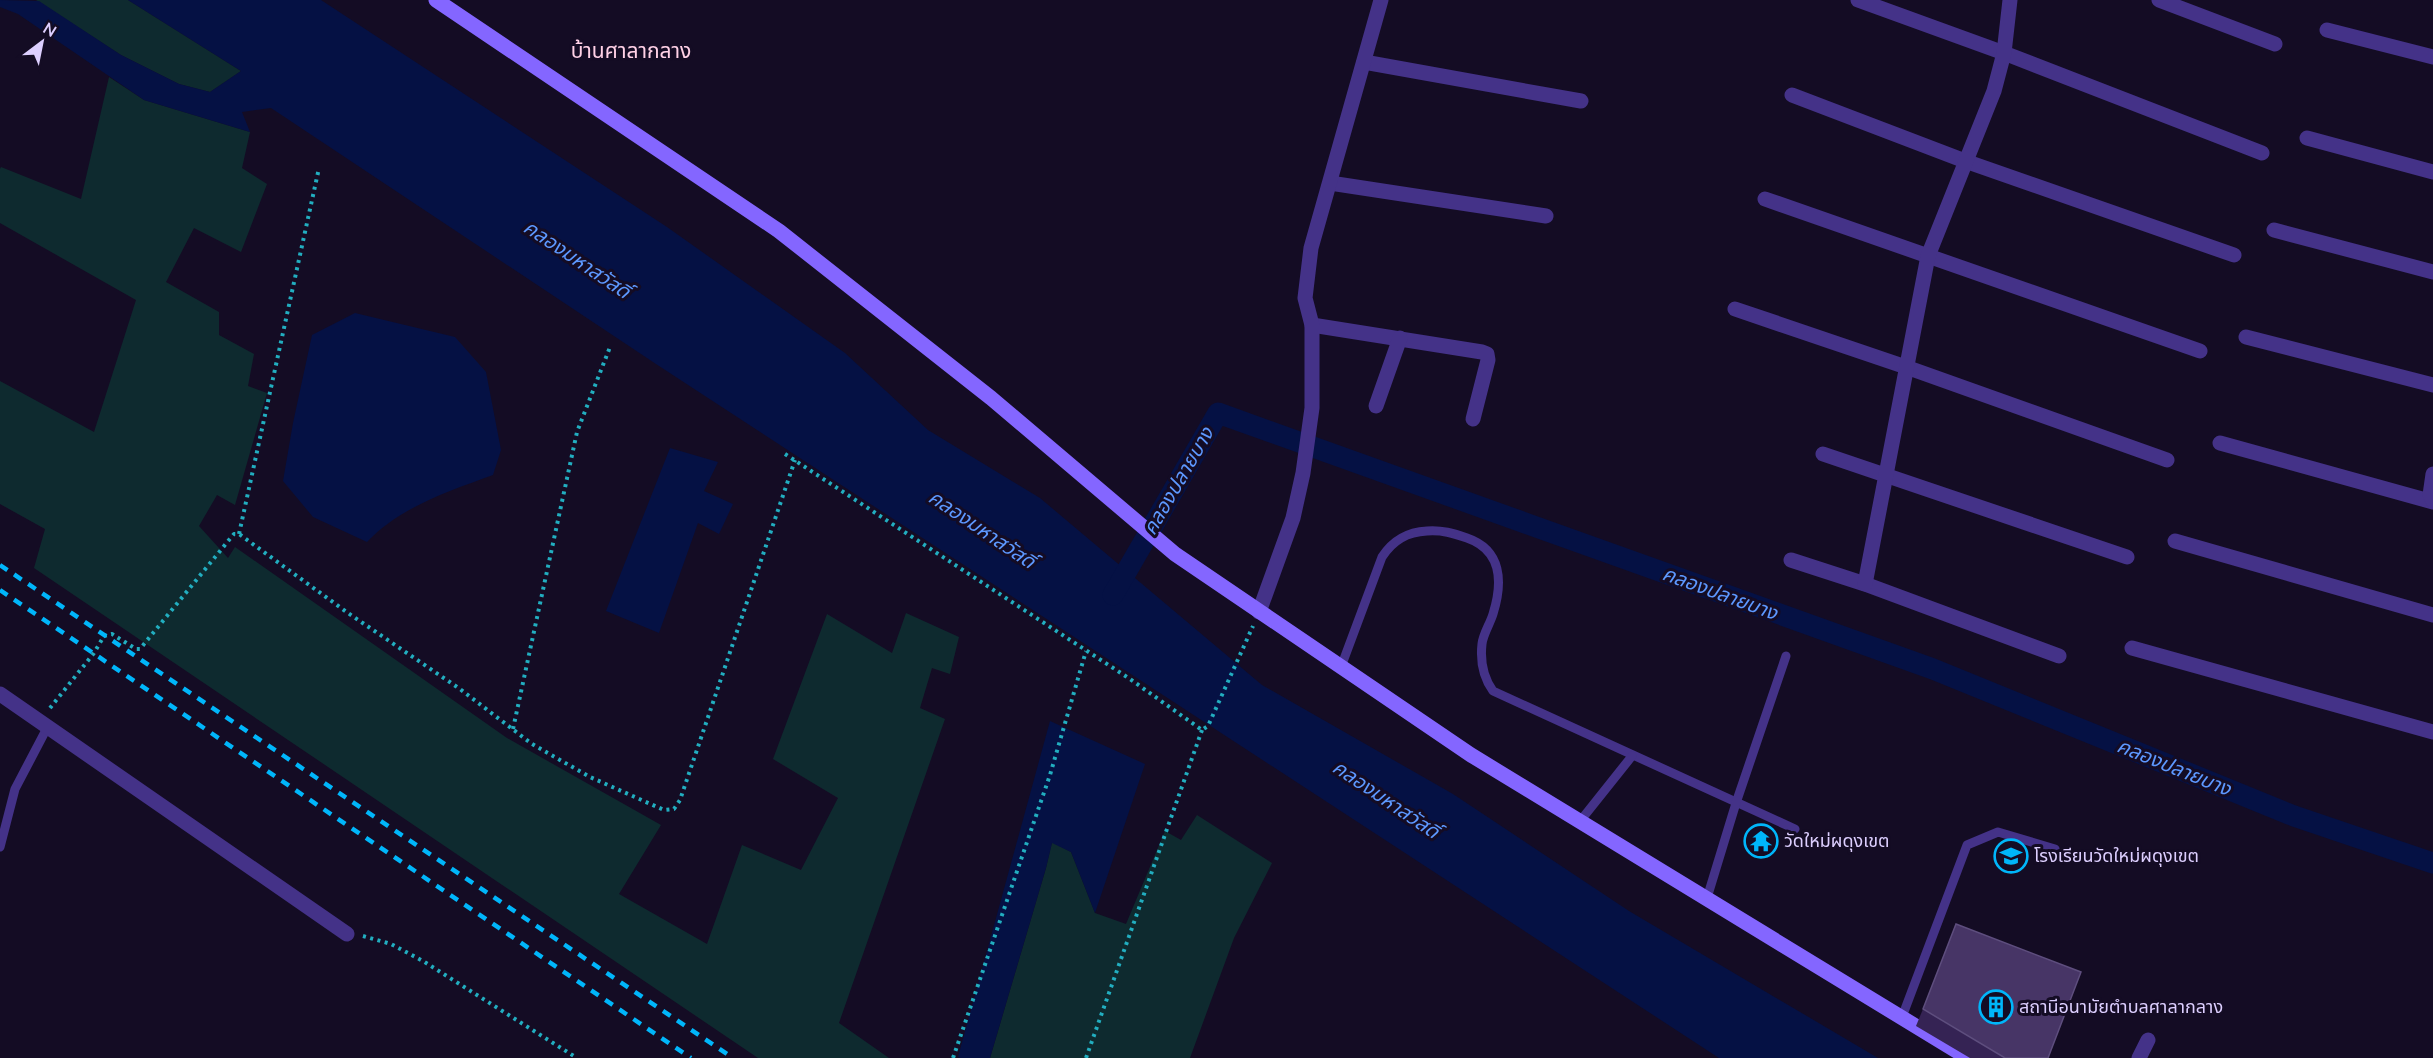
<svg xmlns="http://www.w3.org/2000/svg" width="2433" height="1058" font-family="'Nunito Sans','Noto Sans Thai',sans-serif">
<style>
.green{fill:#0e2a2f}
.water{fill:#051144}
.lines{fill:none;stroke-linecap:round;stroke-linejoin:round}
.canal{stroke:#051144;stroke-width:21}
.path{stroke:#22aec0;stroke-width:4;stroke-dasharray:3 4.5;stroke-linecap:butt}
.lane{stroke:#443288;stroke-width:9}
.street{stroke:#443288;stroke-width:15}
.secondary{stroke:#8466ff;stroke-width:15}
.rail{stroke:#00b6fa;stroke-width:4.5;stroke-dasharray:9 8;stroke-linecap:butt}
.wall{fill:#352354}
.building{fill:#473566;stroke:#5e4e7e;stroke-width:1.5}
.labels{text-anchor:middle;stroke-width:6;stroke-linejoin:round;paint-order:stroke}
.poi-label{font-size:18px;fill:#ddcfff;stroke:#140c24;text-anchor:start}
.water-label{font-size:20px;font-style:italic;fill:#5d98ff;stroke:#140c24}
.quarter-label{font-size:21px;fill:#ffd1e6;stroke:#140c24}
</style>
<rect width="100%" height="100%" fill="#140c24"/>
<!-- green -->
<g class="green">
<path d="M36 0H128L241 71 210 92 179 84 121 55Z"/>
<path d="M109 77 144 100 250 132 242 168 267 184 241 252 194 228 166 282 219 312V335L254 354 248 386 267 393 235 505 217 495 199 526 228 558 235 547 507 738 661 825 619 894 707 944 742 845 801 870 838 798 773 759 827 614 892 653 906 613 959 637 950 674 932 668 920 708 945 719 839 1023 889 1058H758L34 568 45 529 0 504V381L94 432 136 300 0 223V169L1 167 81 199Z"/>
<path d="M1197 815 1272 863 1234 938 1190 1058H990L1046 868 1052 842 1071 852 1095 913 1126 924 1165 831 1181 840Z"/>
</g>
<!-- water -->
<g class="water">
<path d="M0 0 39 1 121 55 179 84 210 92 241 71 128 0H321L667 227 845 353 928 430 1040 498 1262 685 1453 794 1629 911 1878 1058H1719L656 364 271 108 242 112 250 132 144 100 18 14 0 7Z"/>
<path d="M355 313 455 337 486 372 501 450 493 475C449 491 400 507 367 542L313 517 283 481 293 423 312 335Z"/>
<path d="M670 448 718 462 704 491 733 504 719 534 698 523 659 633 606 611Z"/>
<path d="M1050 721 1145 764 1095 913 1071 852 1052 843 1046 868 990 1058H961L958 1057Z"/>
</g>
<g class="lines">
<!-- canal -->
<path class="canal" d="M1113 595 1218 413 1933 669 2294 816 2433 863"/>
<!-- path -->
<g class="path">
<path d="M785 454 1130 679 1202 730 1208 726 1253 626"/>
<path d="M239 534 319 168"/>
<path d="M50 708 94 653 104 636 112 634 136 649H140L229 540 234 534H239L348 613 460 689 532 744 590 777 664 810 674 809 680 800 795 460"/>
<path d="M513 729 577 432 610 347"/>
<path d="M363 936 391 944 423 961 577 1058"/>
<path d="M953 1058 1050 775 1086 651"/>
<path d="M1086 1058 1202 730"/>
</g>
<!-- lane -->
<g class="lane">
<path d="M1341 667 1382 557C1393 540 1407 532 1427 531 1442 530 1453 533 1467 538 1502 550 1503 582 1493 614 1490 624 1483 634 1482 644 1480 662 1483 677 1493 691L1795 829"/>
<path d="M1581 820 1632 756"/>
<path d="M0 847 15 789 47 728"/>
<path d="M1707 898 1736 803 1786 656"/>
<path d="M1902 1017 1967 845 1998 832 2055 849"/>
</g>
<!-- street -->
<g class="street">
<path d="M1858 0 2004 53 2262 153"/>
<path d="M2159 0 2275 44"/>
<path d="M2327 30 2433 57"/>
<path d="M1364 62 1581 101"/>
<path d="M1792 95 1965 161 2234 255"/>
<path d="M2307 138 2433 172"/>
<path d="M1330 183 1546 216"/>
<path d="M1765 199 2200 351"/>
<path d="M2274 230 2433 272"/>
<path d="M1735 309 1906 367 2167 460"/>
<path d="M1312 325 1482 352 1487 354 1488 360 1473 419"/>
<path d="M2246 337 2433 385"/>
<path d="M1376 406 1400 338"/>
<path d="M2220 443 2433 502"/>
<path d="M1823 454 2127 557"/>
<path d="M2433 474 2430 495 2433 501"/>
<path d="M2175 541 2433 615"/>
<path d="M1791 560 1865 584 2059 656"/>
<path d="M1865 584 1928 256 1994 91 2004 53 2010 0"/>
<path d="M1259 612 1293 518 1303 473 1312 408V325L1305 298 1311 248 1381 0"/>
<path d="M2132 648 2433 732"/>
<path d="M0 694 347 934"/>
<path d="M2139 1058 2148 1040"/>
</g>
<!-- secondary -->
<path class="secondary" d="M436 0 779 231 991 398 1175 554 1471 755 1968 1058"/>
<!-- rail -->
<g class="rail">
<path d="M0 565 733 1058"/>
<path d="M0 590 691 1058"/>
</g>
</g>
<!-- wall -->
<path class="wall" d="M1923 1009 2048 1058H1970L1916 1026Z"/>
<!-- building -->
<path class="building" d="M1956 924 2081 972 2048 1058H2005L1923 1009Z"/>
<!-- icons -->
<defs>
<g id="temple-ring" transform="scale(1.725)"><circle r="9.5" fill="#140c24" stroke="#00b6fa" stroke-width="1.5"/><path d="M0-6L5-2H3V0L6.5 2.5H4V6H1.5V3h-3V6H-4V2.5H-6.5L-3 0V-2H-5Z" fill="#00b6fa"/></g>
<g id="school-ring" transform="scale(1.725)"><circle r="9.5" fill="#140c24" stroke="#00b6fa" stroke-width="1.5"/><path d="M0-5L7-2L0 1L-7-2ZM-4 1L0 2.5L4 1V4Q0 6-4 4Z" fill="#00b6fa"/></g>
<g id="building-ring" transform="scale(1.725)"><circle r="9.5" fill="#140c24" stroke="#00b6fa" stroke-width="1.5"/><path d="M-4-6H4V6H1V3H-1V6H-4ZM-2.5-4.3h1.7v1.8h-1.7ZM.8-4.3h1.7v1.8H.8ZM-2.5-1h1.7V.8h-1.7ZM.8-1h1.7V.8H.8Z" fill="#00b6fa"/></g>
</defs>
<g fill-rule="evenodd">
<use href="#temple-ring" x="1761" y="841"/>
<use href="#school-ring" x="2011" y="856"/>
<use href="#building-ring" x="1996" y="1007"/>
</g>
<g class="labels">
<!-- poi labels -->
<g class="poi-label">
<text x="1784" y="847">วัดใหม่ผดุงเขต</text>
<text x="2034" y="862">โรงเรียนวัดใหม่ผดุงเขต</text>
<text x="2019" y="1013">สถานีอนามัยตำบลศาลากลาง</text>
</g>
<!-- water labels -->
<g class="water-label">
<text transform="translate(577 259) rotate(34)" y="7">คลองมหาสวัสดิ์</text>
<text transform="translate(1178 481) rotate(-60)" y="7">คลองปลายบาง</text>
<text transform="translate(982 529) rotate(34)" y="7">คลองมหาสวัสดิ์</text>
<text transform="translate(1720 593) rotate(20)" y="7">คลองปลายบาง</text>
<text transform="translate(2174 767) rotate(22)" y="7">คลองปลายบาง</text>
<text transform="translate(1386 799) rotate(34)" y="7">คลองมหาสวัสดิ์</text>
</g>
<!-- quarter labels -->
<g class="quarter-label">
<text x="631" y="58">บ้านศาลากลาง</text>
</g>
</g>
<!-- north arrow -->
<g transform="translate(42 42) rotate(32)" stroke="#140c24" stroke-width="4.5" paint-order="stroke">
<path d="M0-4.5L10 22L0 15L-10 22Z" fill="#ddcfff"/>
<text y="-9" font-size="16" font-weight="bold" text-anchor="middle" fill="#ddcfff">N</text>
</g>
</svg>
